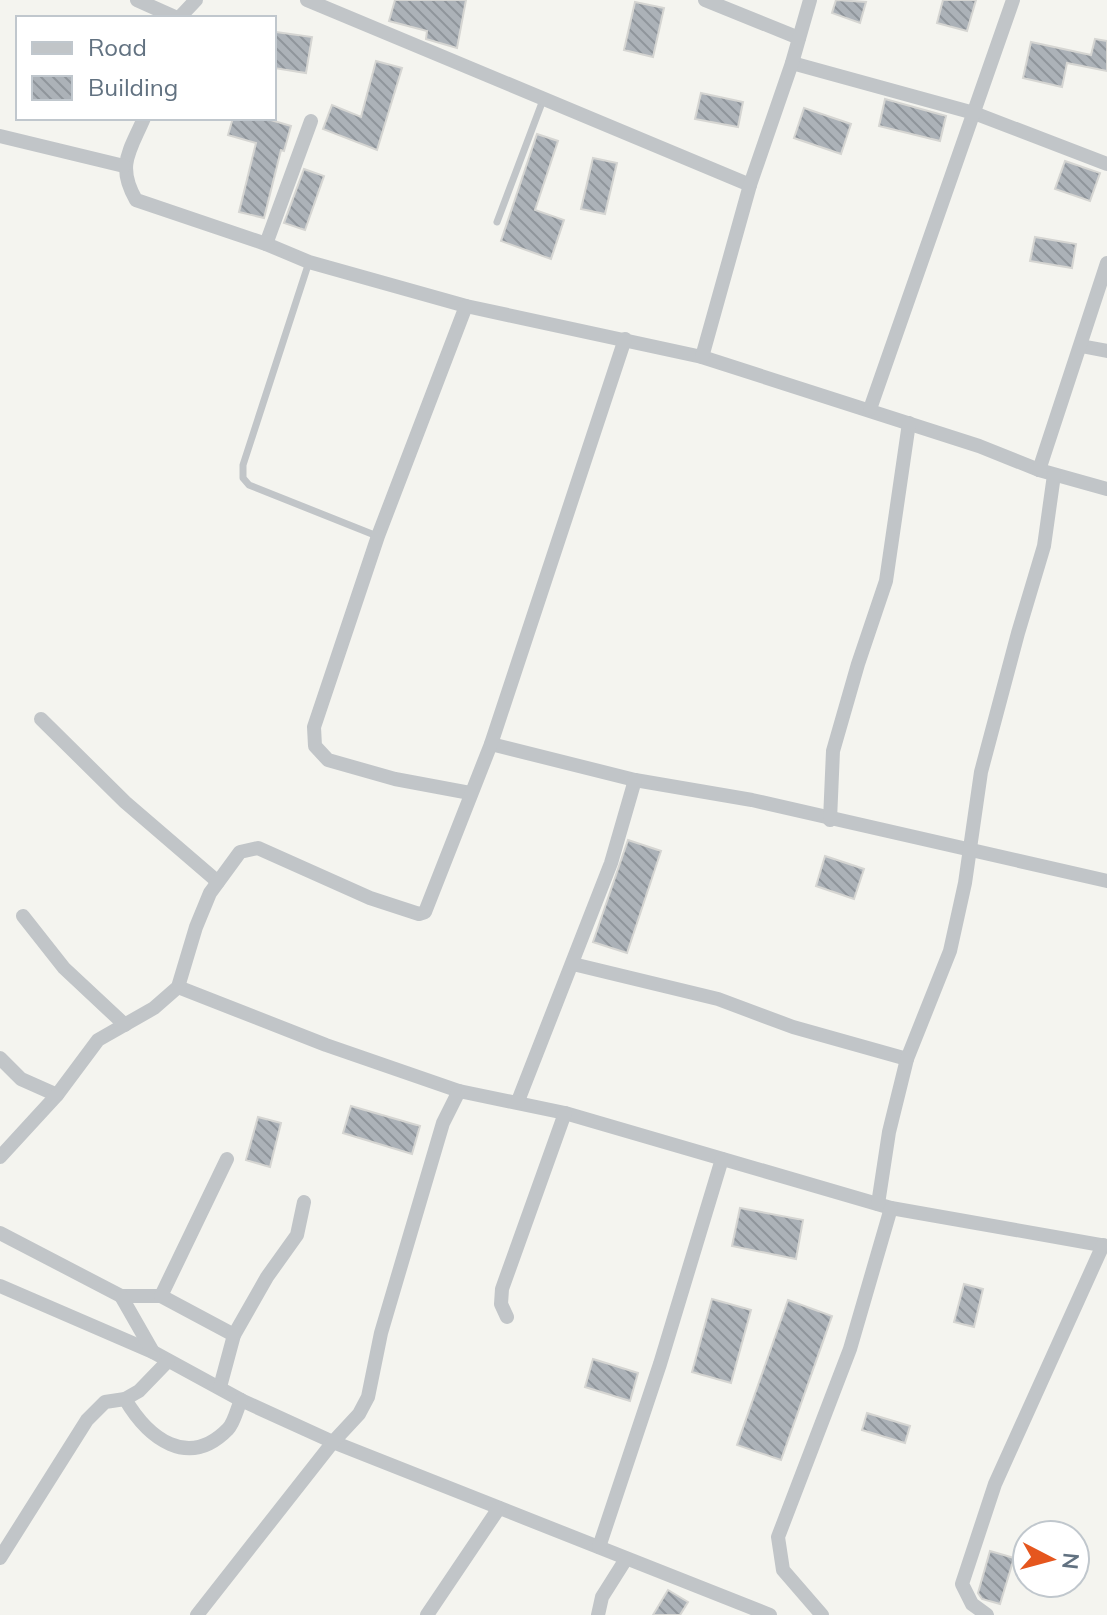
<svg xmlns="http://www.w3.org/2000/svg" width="1107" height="1615" font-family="Mulish,sans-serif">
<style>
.building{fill:url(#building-back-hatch);stroke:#d5d5d2;stroke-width:2}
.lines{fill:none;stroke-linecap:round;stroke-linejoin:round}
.service{stroke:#c1c5c8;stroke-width:7}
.minor{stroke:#c1c5c8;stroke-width:14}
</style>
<defs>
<pattern id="building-back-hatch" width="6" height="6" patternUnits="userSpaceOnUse" patternTransform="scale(2)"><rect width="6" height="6" fill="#acb2b8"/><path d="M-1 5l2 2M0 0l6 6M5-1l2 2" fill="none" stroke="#8f959b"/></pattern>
</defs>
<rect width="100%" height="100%" fill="#f4f4ef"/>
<!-- building -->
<g class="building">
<path d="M395 0H466L457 48 426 39 427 31 389 21Z"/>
<path d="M836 0 866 2 860 23 832 13Z"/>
<path d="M943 0H976L967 31 937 23Z"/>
<path d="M635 2 664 8 653 57 624 50Z"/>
<path d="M276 32 312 37 306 73 274 68Z"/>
<path d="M1095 39 1107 41V71L1067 63 1062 87 1023 78 1031 42 1091 55Z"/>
<path d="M376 61 402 68 377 150 323 129 332 105 361 117Z"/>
<path d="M701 93 743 102 738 127 695 119Z"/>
<path d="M885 99 946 116 940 141 879 126Z"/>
<path d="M804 108 851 124 841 154 794 138Z"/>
<path d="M233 118H264L291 126 284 151 281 150 264 218 239 212 256 143 228 135Z"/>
<path d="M537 134 558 141 535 210 564 220 551 259 501 241Z"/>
<path d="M593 158 617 163 605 214 581 209Z"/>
<path d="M1065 161 1100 173 1090 201 1055 189Z"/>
<path d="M304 169 324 176 305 230 284 223Z"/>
<path d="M1035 237 1076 244 1072 268 1030 261Z"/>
<path d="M628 840 661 851 627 953 593 942Z"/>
<path d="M825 856 864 869 854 899 816 886Z"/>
<path d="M351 1106 420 1126 412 1154 343 1133Z"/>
<path d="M258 1117 281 1123 270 1167 246 1160Z"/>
<path d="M740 1208 803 1220 796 1259 732 1246Z"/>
<path d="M964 1284 983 1289 974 1327 954 1322Z"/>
<path d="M712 1299 751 1310 731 1383 692 1372Z"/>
<path d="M788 1300 832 1316 781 1460 737 1445Z"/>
<path d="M593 1359 638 1373 630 1401 585 1387Z"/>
<path d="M867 1413 910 1426 905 1443 862 1430Z"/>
<path d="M990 1551 1014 1558 1000 1604 982 1599 978 1593Z"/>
<path d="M668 1590 688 1602 680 1615H653Z"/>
</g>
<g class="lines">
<!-- service -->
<g class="service">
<path d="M497 222 543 100"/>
<path d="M309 262 243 465V478L249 485 377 536"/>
</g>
<!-- minor -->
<g class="minor">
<path d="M137 0 177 18"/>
<path d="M307 0 750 185"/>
<path d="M705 0 799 38"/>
<path d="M179 18 196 0"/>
<path d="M792 63 974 113 1107 164"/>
<path d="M144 118C130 151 116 165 136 200L266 244 309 262 466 306 702 357 979 446 1039 470 1107 489"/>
<path d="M0 136 124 166"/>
<path d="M266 244 311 121"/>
<path d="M466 306 378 536 314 727 315 746 328 760 395 779 470 793"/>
<path d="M1081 346 1107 351"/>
<path d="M702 357 750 185 792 63 810 0"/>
<path d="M870 409 1013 0"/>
<path d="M1039 470 1107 263"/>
<path d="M41 719 125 802 218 882"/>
<path d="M491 744 635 780 752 800 1107 881"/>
<path d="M830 820 833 751 858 664 886 581 909 423"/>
<path d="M23 916 64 968 125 1025"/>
<path d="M573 964 718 999 793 1027 907 1059"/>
<path d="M178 987 326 1045 459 1091 565 1113 891 1208 1107 1246"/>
<path d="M0 1058 21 1079 57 1095"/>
<path d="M518 1101 611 863 635 780"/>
<path d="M0 1157 57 1095 98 1040 154 1008 178 987 196 927 210 893 240 852 258 848 370 898 419 914 425 912 491 744 625 339"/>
<path d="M878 1204 889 1132 907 1059 950 951 965 883 981 772 1018 633 1044 546 1054 475"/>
<path d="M0 1233 121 1296H161L234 1335"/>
<path d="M0 1286 153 1352 241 1400 333 1442 770 1615"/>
<path d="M121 1296 153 1352"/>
<path d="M161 1296 227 1159"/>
<path d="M507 1317 501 1304 502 1289 565 1113"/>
<path d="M220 1387 234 1335 267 1277 297 1235 304 1202"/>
<path d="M125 1399C148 1438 188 1470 228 1429 234 1423 237 1409 241 1400"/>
<path d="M599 1547 660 1364 722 1159"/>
<path d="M0 1558 87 1420 105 1402 125 1399 139 1391 168 1361"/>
<path d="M197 1615 333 1442 359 1414 368 1397 381 1333 443 1123 459 1091"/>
<path d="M427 1615 499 1508"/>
<path d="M598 1615 602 1597 626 1559"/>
<path d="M822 1615 783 1570 778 1537 850 1349 891 1208"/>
<path d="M987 1615 972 1604 962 1584 995 1484 1103 1245"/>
</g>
</g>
<!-- legend -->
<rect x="16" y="16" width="260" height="104" fill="#ffffff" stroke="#c0c7cd" stroke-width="2"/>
<rect x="32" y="42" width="40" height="12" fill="#c1c5c8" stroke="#c0c7cd" stroke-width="2"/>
<text x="88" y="56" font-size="24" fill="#627281">Road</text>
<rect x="32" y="76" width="40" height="24" fill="url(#building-back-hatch)" stroke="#c0c7cd" stroke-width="2"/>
<text x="88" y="96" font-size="24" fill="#627281">Building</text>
<!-- north arrow -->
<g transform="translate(1051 1559) rotate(96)"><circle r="38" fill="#ffffff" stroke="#c0c7cd" stroke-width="2"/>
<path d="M0-6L14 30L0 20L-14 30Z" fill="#e5561e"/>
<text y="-12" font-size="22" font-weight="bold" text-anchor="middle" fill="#627281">N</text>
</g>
</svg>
